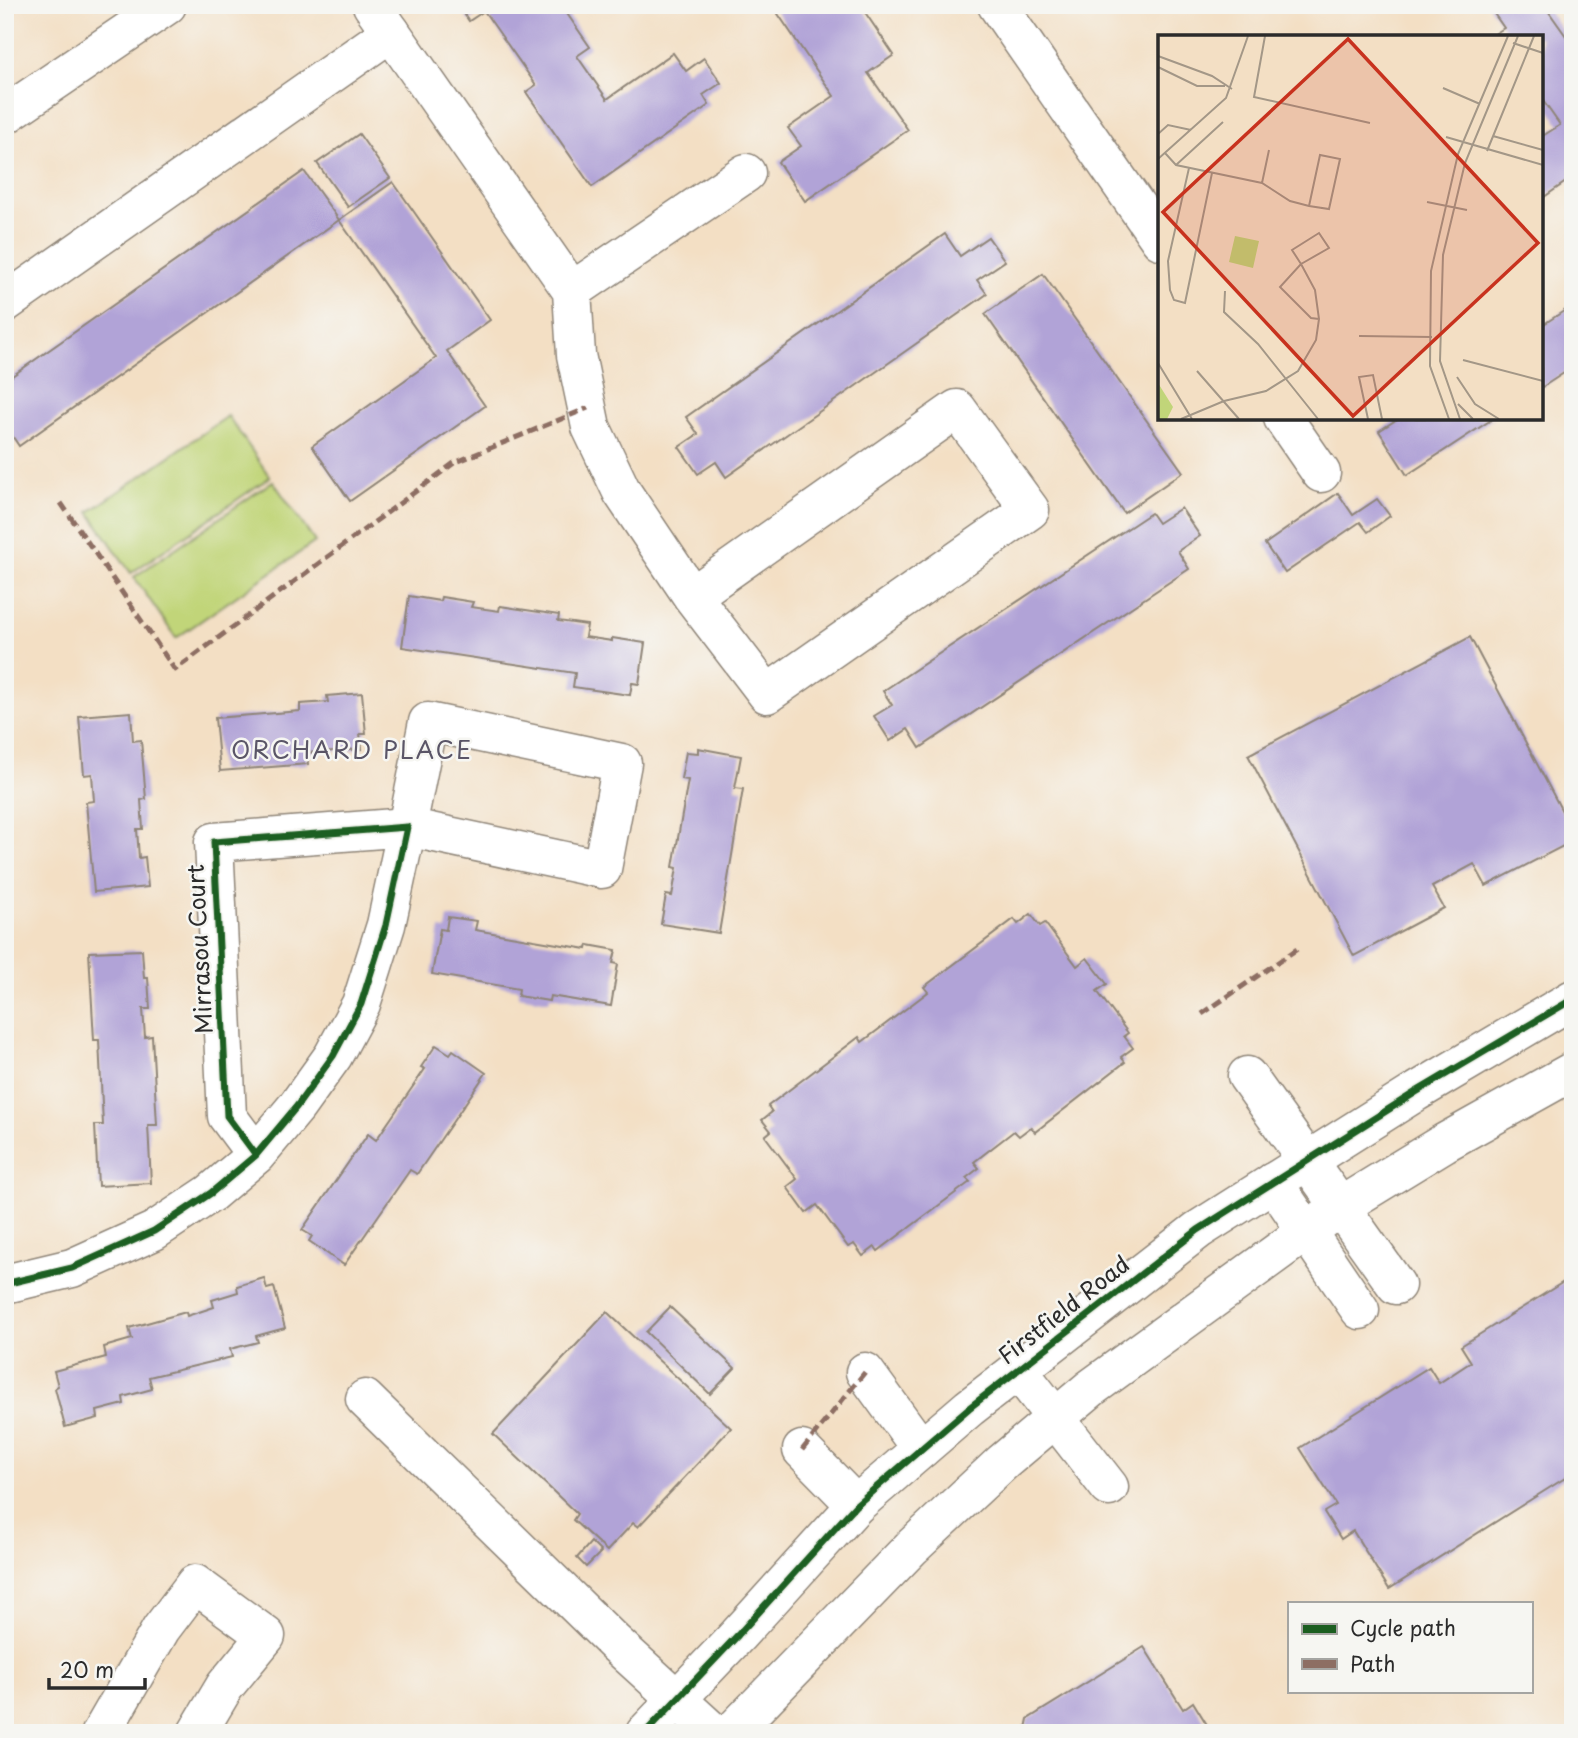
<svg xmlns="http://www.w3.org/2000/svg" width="1578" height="1738" font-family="'Playpen Sans',sans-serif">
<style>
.green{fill:#c1d579;stroke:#768052;stroke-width:2}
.building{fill:#b1a3d7}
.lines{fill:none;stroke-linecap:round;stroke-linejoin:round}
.minor-casing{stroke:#8f8578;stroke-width:41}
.minor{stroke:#fff;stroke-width:38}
.quiet{stroke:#8d6e63;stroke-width:5;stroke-dasharray:10 5;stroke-linecap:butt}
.cycleway-casing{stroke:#f6f6f2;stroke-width:11}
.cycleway{stroke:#1b5e20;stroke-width:7}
.labels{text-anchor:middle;stroke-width:5;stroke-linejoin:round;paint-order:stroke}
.street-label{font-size:23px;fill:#2b2b2b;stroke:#f6f6f2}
.neighbourhood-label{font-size:24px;letter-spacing:2px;fill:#5a5567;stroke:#f6f6f2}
.inset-road{fill:none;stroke:#a39787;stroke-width:2}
.view{fill:#c8321e;fill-opacity:0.15;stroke:#c8321e;stroke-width:3.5}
.inset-edge{fill:none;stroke:#2b2b2b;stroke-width:3.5}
</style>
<rect width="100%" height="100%" fill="#f6f6f2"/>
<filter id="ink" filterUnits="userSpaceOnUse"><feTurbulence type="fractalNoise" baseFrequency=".0143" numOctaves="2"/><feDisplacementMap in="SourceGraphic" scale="14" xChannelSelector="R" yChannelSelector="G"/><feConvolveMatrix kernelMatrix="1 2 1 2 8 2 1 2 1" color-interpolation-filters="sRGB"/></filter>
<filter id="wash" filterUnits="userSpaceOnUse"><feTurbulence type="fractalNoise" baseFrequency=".00686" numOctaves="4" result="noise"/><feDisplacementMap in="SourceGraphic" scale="28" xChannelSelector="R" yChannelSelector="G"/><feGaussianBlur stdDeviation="1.57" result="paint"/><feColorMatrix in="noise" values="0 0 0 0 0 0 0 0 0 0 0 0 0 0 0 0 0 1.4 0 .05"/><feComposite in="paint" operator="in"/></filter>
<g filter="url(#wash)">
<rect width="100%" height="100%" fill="#f3dfc4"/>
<!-- green -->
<g class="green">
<path d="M228 416 270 477 131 573 89 512Z"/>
<path d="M273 481 315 542 176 638 134 577Z"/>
</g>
<g id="blocks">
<!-- building -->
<g class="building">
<path d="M458 5H561L590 47 577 56 607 99 673 53 686 71 704 58 721 83 703 95 709 105 592 187 526 92 536 85 484 11 469 21Z"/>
<path d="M772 5H860L894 55 868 73 908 130 805 201 778 162 801 146 788 128 834 96Z"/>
<path d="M1488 5H1544L1573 46V177L1541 199V137L1560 125 1541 98V37H1498L1496 33 1504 28Z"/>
<path d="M359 134 390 178 348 207 317 163Z"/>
<path d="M304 171 339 220 19 446 13 437 5 443V381Z"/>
<path d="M393 182 490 320 447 351 485 406 350 501 312 446 436 358 339 220Z"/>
<path d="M945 234 960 256 988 237 1005 261 977 280 987 294 726 477 716 462 698 474 679 447 698 434 686 417Z"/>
<path d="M1043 274 1183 472 1124 513 985 314Z"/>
<path d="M1573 305V367L1541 388V326Z"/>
<path d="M1399 418H1494L1407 475 1379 431Z"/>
<path d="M1338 493 1353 515 1377 499 1390 516 1368 532 1360 522 1285 573 1265 544Z"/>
<path d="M1181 508 1200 536 1178 551 1189 569 920 748 908 729 890 741 874 716 892 705 883 691 1151 513 1158 523Z"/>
<path d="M409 596 440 601 441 597 473 602 471 607 499 611 500 606 559 615 558 621 587 625 585 637 612 641V638L645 643 639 684 632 683 630 695 573 687 575 673 402 647Z"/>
<path d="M1470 637 1573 832V841L1486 886 1474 864 1432 887 1444 908 1354 956 1248 755Z"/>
<path d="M362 693 366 734H360L362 749 307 753 308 764 220 771 215 718 300 711V704L328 702 327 696Z"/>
<path d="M131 712 133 741 141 740 146 799 141 800 143 829H137L139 858 145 857 148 887 94 892 86 802 94 801 92 774 84 775 79 716Z"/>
<path d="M698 748 741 756 735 788 743 789 719 933 661 924 666 895 672 896 677 868 673 867 688 780 681 779 686 752 698 753Z"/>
<path d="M1031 914 1040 926 1045 923 1077 966 1087 958 1107 984 1097 991 1128 1033 1124 1036 1133 1048 1121 1057 1125 1062 1035 1132 1031 1127 1019 1136 1014 1131 974 1162 979 1168 966 1178 970 1182 878 1251 875 1247 863 1256 854 1244 848 1247 817 1205 806 1213 787 1187 797 1179 765 1136 771 1131 762 1120 772 1112 768 1106 859 1037 862 1042 928 992 924 987 1014 919 1018 924Z"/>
<path d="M448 917 477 921 475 930 587 949 588 945 616 950 613 963 618 964 611 1006 550 996 549 1001 518 996 519 989 432 974 440 929 446 930Z"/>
<path d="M142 950 144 978H148L150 1009H143L145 1037 152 1036 157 1125H148L151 1183 98 1186 95 1125H103L99 1040H94L89 952Z"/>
<path d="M436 1045 450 1054 453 1050 486 1073 417 1174 410 1170 344 1265 309 1241 312 1236 302 1230 368 1134 376 1140 425 1069 421 1067Z"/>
<path d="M1573 1276V1473L1389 1589 1353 1531 1341 1539 1324 1512 1336 1505 1300 1448 1429 1367 1439 1383 1471 1362 1461 1346Z"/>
<path d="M264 1278 267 1289 274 1287 285 1328 256 1336 258 1342 230 1349 232 1357 149 1377 152 1389 123 1397 124 1404 97 1411 98 1418 65 1427 55 1388 58 1386 54 1371 106 1357 104 1347 132 1339 129 1328 186 1312 187 1316 214 1307 212 1300 238 1292 237 1286Z"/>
<path d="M670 1307 735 1368 710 1394 646 1332Z"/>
<path d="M607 1312 731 1428 638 1527 633 1523 607 1551 573 1520 577 1514 493 1434Z"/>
<path d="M591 1542 601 1552 586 1567 577 1558Z"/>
<path d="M1144 1647 1183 1709 1193 1702 1209 1728 1200 1733H1025L1028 1719Z"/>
</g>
</g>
</g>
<g filter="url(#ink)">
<use href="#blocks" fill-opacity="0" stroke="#8f8578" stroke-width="2"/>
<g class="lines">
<!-- minor casing -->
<g class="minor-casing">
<g id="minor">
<path d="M372 5 572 291 576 355 591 427 622 492 692 596 767 694 1030 510 957 409 692 596"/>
<path d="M997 5 1160 240"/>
<path d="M5 115 167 5"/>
<path d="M572 291 746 173"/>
<path d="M5 303 391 32"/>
<path d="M1283 418 1321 473"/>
<path d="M428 722 622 763 602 869 407 827Z"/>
<path d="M1247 1076 1396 1285"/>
<path d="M1273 1182 1360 1310"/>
<path d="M5 1284 72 1268 154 1231 211 1193 256 1155 297 1106 333 1056 361 1004 386 925 407 827 214 842 227 1116 256 1155"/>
<path d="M1018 1370 1109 1487"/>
<path d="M865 1372 921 1449"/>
<path d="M365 1399 614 1642 714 1733"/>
<path d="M802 1450 856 1505"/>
<path d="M101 1733 161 1629 195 1584 266 1636 225 1686 197 1733"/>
<path d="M645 1733 738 1635 856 1505 969 1408 1198 1230 1416 1092 1573 999"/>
<path d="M731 1733 912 1547 1003 1462 1091 1388 1341 1206 1444 1143 1573 1071"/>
</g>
</g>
<!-- minor -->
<use href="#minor" class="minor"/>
<!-- quiet -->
<g class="quiet">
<path d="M61 503 175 670 454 463 588 408"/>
<path d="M1202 1014 1300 947"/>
<path d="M802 1450 865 1372"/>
</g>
<!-- cycleway casing -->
<g class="cycleway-casing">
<g id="cycleway">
<path d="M5 1284 72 1268 154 1231 211 1193 256 1155 297 1106 333 1056 361 1004 386 925 407 827 214 842 227 1116 256 1155"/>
<path d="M645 1733 738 1635 856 1505 969 1408 1198 1230 1416 1092 1573 999"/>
</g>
</g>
<!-- cycleway -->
<use href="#cycleway" class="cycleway"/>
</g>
</g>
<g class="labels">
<!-- street labels -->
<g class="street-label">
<text transform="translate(200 949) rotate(-93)" y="8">Mirrasou Court</text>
<text transform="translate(1064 1310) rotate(-38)" y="8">Firstfield Road</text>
</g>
<!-- neighbourhood labels -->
<g class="neighbourhood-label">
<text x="352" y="759">ORCHARD PLACE</text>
</g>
</g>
<!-- overview -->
<g transform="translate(1158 35)">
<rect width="385" height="385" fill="#f3dfc4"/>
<path d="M77 201 101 206 95 233 71 227ZM0 348 15 372 9 384H0Z" fill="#c1d579"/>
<path class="inset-road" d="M107 1 96 62 212 88M355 8 385 18M0 21 54 41 74 54M0 32 39 51H67M285 53 322 69M0 99 10 90 33 95M335 101 385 115M288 102 385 130M329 116 376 1M7 118 18 130 104 148 132 166 151 171 171 174 182 124 162 120 151 171M0 124 68 63 90 1M18 130 65 87M31 133 10 226 12 255 16 265 27 268 54 138M104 148 111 115M269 167 309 175M161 198 171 213 143 229 134 215ZM67 256 66 277 100 309 160 384M201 301 274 302M305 325 385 346M0 328 34 384M39 336 81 384M299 342 317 369 341 384M300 369 315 384M23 384 66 366 108 356 140 336 158 305 161 284 157 255 143 229 122 252 153 283 161 284M210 384 201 342 215 340 224 384M291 384 272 331 273 236 300 119 350 1M302 384 282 326 285 220 307 128 360 1"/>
<path class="view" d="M190 4 380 208 195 381 5 177Z"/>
<rect width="385" height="385" class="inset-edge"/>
</g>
<!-- margin -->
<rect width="1578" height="1738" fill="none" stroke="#f6f6f2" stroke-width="28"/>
<!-- legend -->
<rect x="1288" y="1602" width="245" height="91" fill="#f6f6f2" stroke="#a5a5a2" stroke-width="2"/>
<rect x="1302" y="1624" width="35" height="10" fill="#1b5e20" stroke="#a5a5a2" stroke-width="2"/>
<text x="1350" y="1636" font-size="21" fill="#2b2b2b">Cycle path</text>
<rect x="1302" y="1659" width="35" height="10" fill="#8d6e63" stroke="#a5a5a2" stroke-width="2"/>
<text x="1350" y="1672" font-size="21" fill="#2b2b2b">Path</text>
<!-- scale -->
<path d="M49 1678v10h96v-10" fill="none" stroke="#2b2b2b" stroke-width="3.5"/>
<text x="60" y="1678" font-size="21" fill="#2b2b2b" stroke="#f6f6f2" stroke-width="5" paint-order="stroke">20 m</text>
</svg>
